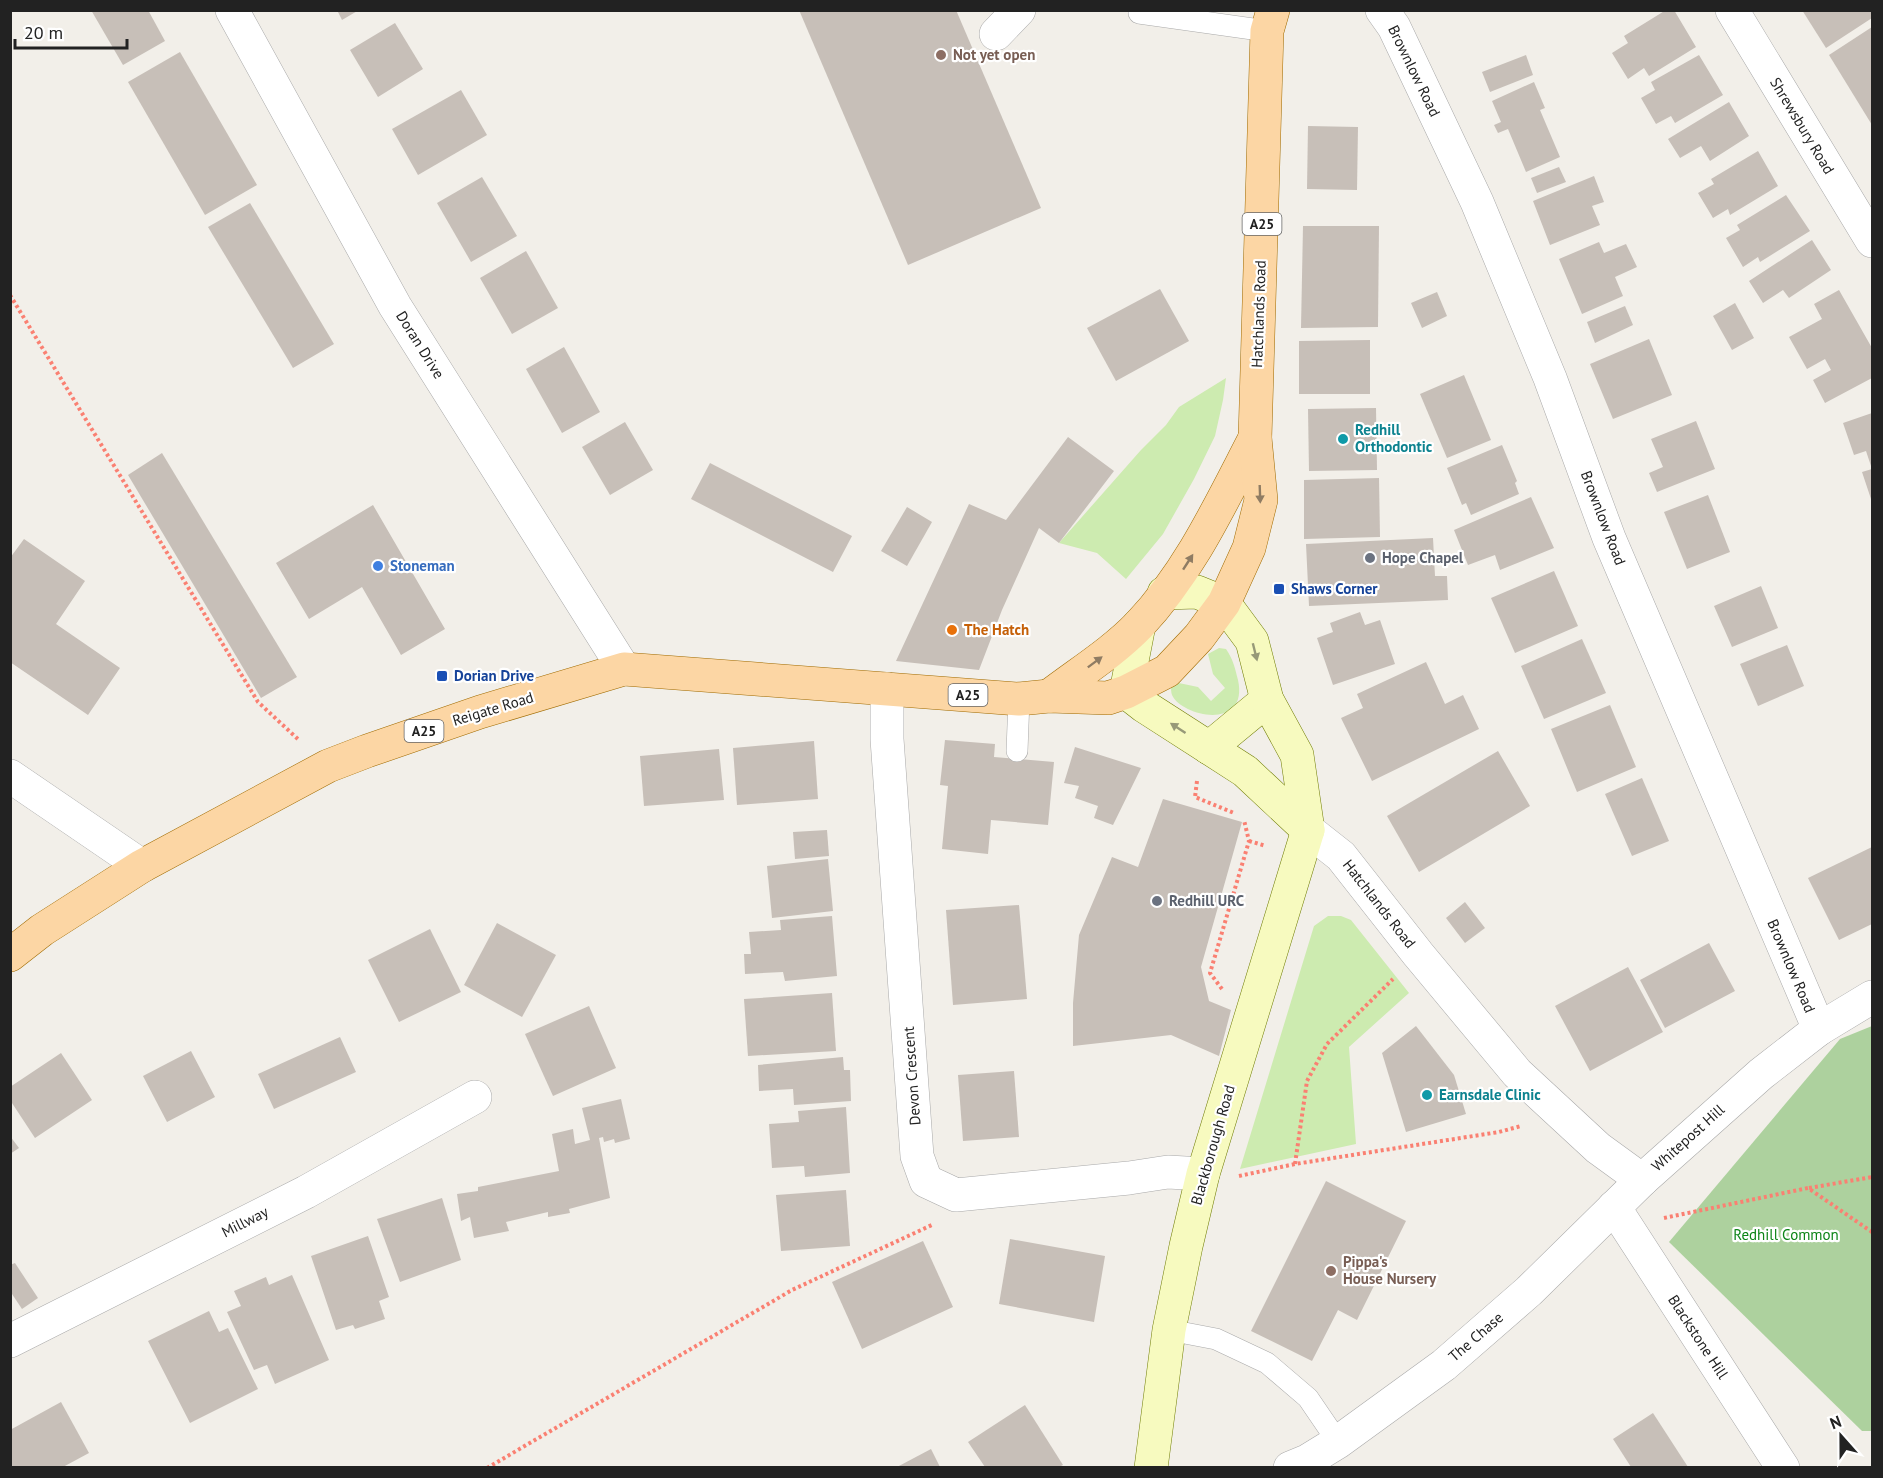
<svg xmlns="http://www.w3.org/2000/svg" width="1883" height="1478" font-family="'PT Sans',sans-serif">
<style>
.grass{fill:#cdebb0}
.forest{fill:#add19e}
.building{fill:#c7bfb8}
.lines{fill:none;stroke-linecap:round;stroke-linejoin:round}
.service-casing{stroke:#a9a9a9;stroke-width:22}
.minor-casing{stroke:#a9a9a9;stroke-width:34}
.tertiary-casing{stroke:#a9a9a9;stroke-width:34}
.secondary-casing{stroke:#707d05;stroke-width:34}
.primary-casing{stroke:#a06b00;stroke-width:34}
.path{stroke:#fa8072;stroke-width:4;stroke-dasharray:3 3;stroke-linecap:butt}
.service{stroke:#fff;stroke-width:21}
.minor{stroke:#fff;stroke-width:33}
.tertiary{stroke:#fff;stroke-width:33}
.secondary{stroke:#f7fabf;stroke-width:33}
.primary{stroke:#fcd6a4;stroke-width:33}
.oneway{fill:#8f7c63}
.oneway2{fill:#979978}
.education-dot{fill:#8d6e63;stroke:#fff;stroke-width:2}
.culture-dot{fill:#0f9aa8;stroke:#fff;stroke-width:2}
.worship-dot{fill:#6b7280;stroke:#fff;stroke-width:2}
.shop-dot{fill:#3f7fe0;stroke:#fff;stroke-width:2}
.transit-dot{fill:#1a4fb4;stroke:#fff;stroke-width:2}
.food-dot{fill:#e8710a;stroke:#fff;stroke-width:2}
.labels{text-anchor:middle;stroke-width:4.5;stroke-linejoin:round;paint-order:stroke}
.shield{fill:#fff;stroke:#646464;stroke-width:1.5}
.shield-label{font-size:14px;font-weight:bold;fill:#222}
.education-label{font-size:15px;font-weight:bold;fill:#785e54;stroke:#fff;text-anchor:start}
.street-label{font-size:15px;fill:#222;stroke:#fff}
.culture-label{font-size:15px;font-weight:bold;fill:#0d838f;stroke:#fff;text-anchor:start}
.worship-label{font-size:15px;font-weight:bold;fill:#5b616d;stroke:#fff;text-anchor:start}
.shop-label{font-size:15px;font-weight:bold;fill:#366cbe;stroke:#fff;text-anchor:start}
.transit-label{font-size:15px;font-weight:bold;fill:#164399;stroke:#fff;text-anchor:start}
.food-label{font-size:15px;font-weight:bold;fill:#c56008;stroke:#fff;text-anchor:start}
.park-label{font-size:15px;fill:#0c8416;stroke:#fff}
</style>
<rect width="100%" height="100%" fill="#f2efe9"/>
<!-- grass -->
<g class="grass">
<path d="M1226 378 1223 400 1215 436 1194 479 1163 534 1126 579 1097 553 1059 543 1141 450 1166 425 1179 407Z"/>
<path d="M1219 648 1226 649C1233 659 1235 668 1238 680 1249 731 1182 717 1172 695 1171 693 1171 688 1171 686L1174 682 1198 687 1211 701 1225 688 1213 674 1208 654Z"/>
<path d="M1328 916H1341L1351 920 1409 993 1349 1047 1356 1144 1240 1169 1314 926Z"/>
</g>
<!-- forest -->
<path class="forest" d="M1872 1026V1431H1862L1669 1242 1840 1039Z"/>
<!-- building -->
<g class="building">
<path d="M91 10H148L165 41 123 65Z"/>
<path d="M337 10H359L342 20Z"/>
<path d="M799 10H956L1041 208 908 265Z"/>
<path d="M1666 10H1674L1696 47 1649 76 1644 68 1628 79 1612 53 1628 43 1624 36Z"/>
<path d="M1802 10H1872V18L1826 48Z"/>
<path d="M395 23 423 69 378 97 350 50Z"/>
<path d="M1872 27V125L1829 55Z"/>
<path d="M180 52 257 185 205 215 128 82Z"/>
<path d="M1526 55 1533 75 1490 92 1482 72Z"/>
<path d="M1699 55 1723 95 1675 123 1671 116 1656 124 1641 98 1655 90 1651 82Z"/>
<path d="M1534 82 1545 108 1540 110 1560 157 1526 172 1508 129 1498 133 1494 125 1501 122 1492 101Z"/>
<path d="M461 90 487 135 418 175 392 129Z"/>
<path d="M1729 102 1749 136 1710 161 1701 146 1680 158 1668 139Z"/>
<path d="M1308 126 1358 127 1357 190 1307 189Z"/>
<path d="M1758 151 1778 186 1730 215 1728 209 1713 218 1698 193 1714 184 1711 179Z"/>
<path d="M1559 167 1566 182 1537 193 1531 178Z"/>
<path d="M1594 176 1604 202 1592 206 1600 225 1550 245 1533 201Z"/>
<path d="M482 177 517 236 471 262 437 203Z"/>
<path d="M1786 195 1810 231 1760 262 1758 257 1743 267 1726 238 1740 230 1737 225Z"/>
<path d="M250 203 334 344 293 368 208 227Z"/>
<path d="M1303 226H1379L1378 327 1301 328Z"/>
<path d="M1812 240 1831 270 1789 298 1783 290 1763 303 1749 281Z"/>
<path d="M1599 242 1604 253 1626 244 1637 267 1615 277 1623 296 1582 314 1559 259Z"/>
<path d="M526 251 558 308 512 334 480 278Z"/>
<path d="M1160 289 1189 341 1116 381 1087 328Z"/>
<path d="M1839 290 1872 348V378L1825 403 1813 380 1831 370 1825 359 1807 369 1789 337 1822 319 1814 304Z"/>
<path d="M1437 292 1447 316 1422 328 1411 303Z"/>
<path d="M1735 303 1754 338 1732 350 1713 316Z"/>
<path d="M1625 306 1633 325 1595 343 1587 322Z"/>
<path d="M1649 339 1672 395 1613 419 1590 364Z"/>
<path d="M1370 340V394H1299V341Z"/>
<path d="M564 347 600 412 562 433 526 369Z"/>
<path d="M1464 375 1491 440 1447 458 1420 394Z"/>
<path d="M1376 408 1377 470 1309 471 1308 409Z"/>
<path d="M1872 413V502L1862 472 1872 469 1866 451 1854 455 1843 423Z"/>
<path d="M1696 421 1715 469 1657 492 1649 473 1663 467 1651 439Z"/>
<path d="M625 422 653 470 610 495 582 447Z"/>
<path d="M1068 437 1114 471 1059 543 1039 528 1002 610 979 670 896 661 969 504 1006 520Z"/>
<path d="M1502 445 1517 481 1515 483 1519 494 1471 515 1466 503 1462 505 1447 468Z"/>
<path d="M162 453 297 677 261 698 128 475Z"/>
<path d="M710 463 852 536 833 572 691 499Z"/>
<path d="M1379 478 1380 537 1304 539V480Z"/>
<path d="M1708 495 1730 552 1687 569 1664 512Z"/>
<path d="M1531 497 1554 548 1500 570 1495 555 1468 565 1454 530Z"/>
<path d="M373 505 445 629 401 655 362 587 309 619 276 563Z"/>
<path d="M907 507 932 522 907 566 881 551Z"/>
<path d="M1433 538 1435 576H1447L1448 600 1309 606 1306 544Z"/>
<path d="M24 539 85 581 56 624 120 668 88 715 10 662V558Z"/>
<path d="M1554 571 1578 626 1515 653 1491 598Z"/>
<path d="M1761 586 1778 628 1732 647 1714 606Z"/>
<path d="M1360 612 1365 625 1380 620 1395 664 1333 685 1317 638 1333 632 1330 623Z"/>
<path d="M1582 639 1606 693 1544 719 1521 666Z"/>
<path d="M1787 645 1804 686 1758 706 1740 664Z"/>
<path d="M1426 662 1445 704 1463 695 1479 729 1372 781 1341 718 1363 708 1357 694Z"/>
<path d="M1610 705 1636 767 1577 792 1551 729Z"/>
<path d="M945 740 995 744 994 757 1054 762 1048 825 991 820 988 854 942 849 948 786 940 785Z"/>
<path d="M814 741 818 799 737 805 733 748Z"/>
<path d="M1075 747 1141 768 1113 825 1094 818 1098 806 1075 798 1079 786 1064 783Z"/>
<path d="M719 749 724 800 644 806 640 756Z"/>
<path d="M1498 751 1530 806 1419 872 1387 816Z"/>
<path d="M1642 778 1669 841 1632 856 1605 794Z"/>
<path d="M1163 799 1242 822 1201 967 1209 1001 1231 1010 1219 1056 1171 1035 1073 1046V1003L1079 935 1112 857 1138 867Z"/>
<path d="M827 830 829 856 795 859 793 832Z"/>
<path d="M1872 847V924L1839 940 1808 878Z"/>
<path d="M828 859 833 911 772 918 767 866Z"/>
<path d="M1465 902 1485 928 1465 943 1446 918Z"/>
<path d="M1019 905 1027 999 953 1005 946 910Z"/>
<path d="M832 916 837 976 785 981 783 972 745 974 744 954H751L749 932 781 930 780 920Z"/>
<path d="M497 923 556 955 522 1017 464 985Z"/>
<path d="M430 929 461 992 399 1022 368 960Z"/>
<path d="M1709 943 1735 991 1665 1028 1640 980Z"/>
<path d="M1628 967 1663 1032 1590 1071 1555 1006Z"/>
<path d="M832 993 836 1051 748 1056 744 999Z"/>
<path d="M589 1006 616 1068 553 1096 525 1034Z"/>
<path d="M1416 1026 1454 1075 1466 1114 1406 1132 1382 1053Z"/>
<path d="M340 1037 356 1072 274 1109 258 1074Z"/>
<path d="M191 1051 215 1097 167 1122 143 1076Z"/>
<path d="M61 1053 92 1100 35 1138 10 1100V1087Z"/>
<path d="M843 1057 844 1070H850L851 1101 794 1105 793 1089 759 1091 758 1065Z"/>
<path d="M1014 1071 1019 1137 963 1141 958 1075Z"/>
<path d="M621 1099 630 1139 615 1143 614 1139 604 1142 603 1137 599 1138 610 1198 569 1209 570 1213 548 1217V1212L506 1222 509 1231 474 1238 470 1217 461 1221 457 1194 478 1191V1187L559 1171 552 1134 573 1129 575 1144 590 1140 582 1108Z"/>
<path d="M846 1107 850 1173 805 1177 804 1166 772 1168 769 1124 799 1122 798 1111Z"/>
<path d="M10 1136 19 1148 10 1154Z"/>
<path d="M1326 1181 1406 1221 1357 1320 1338 1310 1312 1361 1251 1331Z"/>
<path d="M846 1190 850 1246 781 1251 776 1195Z"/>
<path d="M442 1198 461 1260 400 1282 377 1219Z"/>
<path d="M368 1236 389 1297 379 1301 385 1319 355 1329 353 1325 336 1330 311 1256Z"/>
<path d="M1010 1239 1105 1256 1094 1322 999 1304Z"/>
<path d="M923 1241 953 1307 862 1349 832 1282Z"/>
<path d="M15 1263 38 1298 22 1309 10 1291V1265Z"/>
<path d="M292 1275 329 1360 275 1384 267 1365 254 1370 227 1312 241 1306 234 1291 266 1277 269 1285Z"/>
<path d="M209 1311 219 1332 228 1328 258 1389 190 1423 148 1341Z"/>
<path d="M61 1402 89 1453 63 1467H10V1430Z"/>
<path d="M1025 1405 1063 1465 1059 1467H985L968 1442Z"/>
<path d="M1653 1413 1688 1467H1631L1613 1439Z"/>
<path d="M931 1449 940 1467H897Z"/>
</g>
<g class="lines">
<!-- service casing -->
<g class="service-casing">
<g id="service">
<path d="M1139 13 1267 31"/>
<path d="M1017 751 1019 699"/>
<path d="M1169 1330 1216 1339 1267 1363 1308 1398 1338 1442"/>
</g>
</g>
<!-- minor casing -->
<g class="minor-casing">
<g id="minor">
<path d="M232 10 395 306 624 669"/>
<path d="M1382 10 1394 27 1477 202 1550 378 1609 538 1819 1029"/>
<path d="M1732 10 1872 241"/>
<path d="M996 34 1019 10"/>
<path d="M887 689V739L917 1156 926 1181 956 1195 1129 1178 1168 1172 1203 1174"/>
<path d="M10 776 142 866"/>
<path d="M1614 1207 1783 1468"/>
<path d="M10 1341 306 1192 475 1097"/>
</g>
</g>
<!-- tertiary casing -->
<g class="tertiary-casing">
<g id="tertiary">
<path d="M1308 830 1341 856 1418 954 1517 1073 1598 1148 1642 1180"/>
<path d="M1290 1468 1307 1461 1338 1442 1444 1365 1529 1291 1642 1180 1761 1074 1819 1029 1872 997"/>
</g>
</g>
<!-- secondary casing -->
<g class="secondary-casing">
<g id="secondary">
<path d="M1139 625 1126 692 1144 706 1245 771 1308 830"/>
<path d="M1209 748 1267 700"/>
<path d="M1151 1468 1169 1330 1186 1246 1203 1174 1308 830 1297 755 1267 700 1252 641 1224 603 1197 592 1164 593"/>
</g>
</g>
<!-- primary casing -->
<g class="primary-casing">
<g id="primary">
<path d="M1049 696C1079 673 1113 652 1139 625 1190 571 1221 503 1255 438"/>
<path d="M10 955 42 930 142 866 328 766 367 751 480 712 624 669 1019 699 1049 696 1108 698 1126 692 1167 671 1199 637 1224 603 1249 548 1261 500 1255 438 1267 31 1273 10"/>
</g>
</g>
<!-- path -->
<g class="path">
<path d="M10 295 258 702 300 741"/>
<path d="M1197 781 1195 797 1234 813"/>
<path d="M1249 841 1266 846"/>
<path d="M1222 989 1210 973 1249 841 1244 820"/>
<path d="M1295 1164 1307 1081 1327 1044 1393 979"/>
<path d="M1239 1176 1295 1164 1499 1132 1521 1126"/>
<path d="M1809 1188 1872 1177"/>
<path d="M1664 1218 1808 1188 1872 1232"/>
<path d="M487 1468 792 1290 934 1224"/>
</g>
<!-- service -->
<use href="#service" class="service"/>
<!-- minor -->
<use href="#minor" class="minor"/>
<!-- tertiary -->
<use href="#tertiary" class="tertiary"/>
<!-- secondary -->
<use href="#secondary" class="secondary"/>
<!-- primary -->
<use href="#primary" class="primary"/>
</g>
<!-- one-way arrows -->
<defs><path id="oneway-solid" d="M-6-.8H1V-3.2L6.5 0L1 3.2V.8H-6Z" transform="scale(1.5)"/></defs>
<g class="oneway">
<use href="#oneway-solid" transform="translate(1260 494) rotate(88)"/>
<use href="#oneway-solid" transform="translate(1188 562) rotate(-57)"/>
<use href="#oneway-solid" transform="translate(1095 662) rotate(-37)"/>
</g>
<g class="oneway2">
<use href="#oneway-solid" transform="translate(1255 652) rotate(76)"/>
<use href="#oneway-solid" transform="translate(1178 728) rotate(-147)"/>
</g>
<!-- markers -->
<g class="education-dot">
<circle cx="941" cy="55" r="6"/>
<circle cx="1331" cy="1271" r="6"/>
</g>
<g class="culture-dot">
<circle cx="1343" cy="439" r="6"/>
<circle cx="1427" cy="1095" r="6"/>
</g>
<g class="worship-dot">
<circle cx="1370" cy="558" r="6"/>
<circle cx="1157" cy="901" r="6"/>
</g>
<circle class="shop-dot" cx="378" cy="566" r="6"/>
<g class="transit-dot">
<rect x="1273" y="583" width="12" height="12" rx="3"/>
<rect x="436" y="670" width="12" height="12" rx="3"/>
</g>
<circle class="food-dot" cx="952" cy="630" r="6"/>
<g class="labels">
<!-- shield labels -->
<g class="shield">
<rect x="1242.5" y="213" width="39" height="22" rx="4.5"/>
<rect x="948.5" y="684" width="39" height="22" rx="4.5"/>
<rect x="404.5" y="720" width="39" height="22" rx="4.5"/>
</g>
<g class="shield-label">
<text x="1262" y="229">A25</text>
<text x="968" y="700">A25</text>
<text x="424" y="736">A25</text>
</g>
<!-- education labels -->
<g class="education-label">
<text x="953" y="60">Not yet open</text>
<text x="1343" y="1267">Pippa's<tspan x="1343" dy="17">House Nursery</tspan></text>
</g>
<!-- street labels -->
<g class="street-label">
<text transform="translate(1414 71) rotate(64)" y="5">Brownlow Road</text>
<text transform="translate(1802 126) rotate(59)" y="5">Shrewsbury Road</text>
<text transform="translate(1259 314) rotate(-88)" y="5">Hatchlands Road</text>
<text transform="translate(420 345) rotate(58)" y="5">Doran Drive</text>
<text transform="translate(1603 518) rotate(69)" y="5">Brownlow Road</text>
<text transform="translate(493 709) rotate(-17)" y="5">Reigate Road</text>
<text transform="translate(1379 904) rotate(52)" y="5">Hatchlands Road</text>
<text transform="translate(1791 966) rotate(67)" y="5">Brownlow Road</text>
<text transform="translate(912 1076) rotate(-94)" y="5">Devon Crescent</text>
<text transform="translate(1688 1138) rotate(-42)" y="5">Whitepost Hill</text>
<text transform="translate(1213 1145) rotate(-74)" y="5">Blackborough Road</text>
<text transform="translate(245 1222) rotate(-27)" y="5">Millway</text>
<text transform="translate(1476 1337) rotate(-41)" y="5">The Chase</text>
<text transform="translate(1698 1337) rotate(57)" y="5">Blackstone Hill</text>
</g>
<!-- culture labels -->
<g class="culture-label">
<text x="1355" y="435">Redhill<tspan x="1355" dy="17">Orthodontic</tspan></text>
<text x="1439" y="1100">Earnsdale Clinic</text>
</g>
<!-- worship labels -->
<g class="worship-label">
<text x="1382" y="563">Hope Chapel</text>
<text x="1169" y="906">Redhill URC</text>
</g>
<!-- shop labels -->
<g class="shop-label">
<text x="390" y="571">Stoneman</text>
</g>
<!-- transit labels -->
<g class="transit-label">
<text x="1291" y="594">Shaws Corner</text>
<text x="454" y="681">Dorian Drive</text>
</g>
<!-- food labels -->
<g class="food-label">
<text x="964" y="635">The Hatch</text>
</g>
<!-- park labels -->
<g class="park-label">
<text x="1786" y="1240">Redhill Common</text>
</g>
</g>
<!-- border -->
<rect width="1883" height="1478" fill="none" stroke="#222222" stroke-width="24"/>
<!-- north arrow -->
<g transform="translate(1841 1436) rotate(339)" stroke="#ffffff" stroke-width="4.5" paint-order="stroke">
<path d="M0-4.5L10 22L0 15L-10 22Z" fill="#222222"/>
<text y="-9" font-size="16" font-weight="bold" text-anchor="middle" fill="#222222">N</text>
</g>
<!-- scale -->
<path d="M15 39v9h112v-9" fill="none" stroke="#222222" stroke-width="3"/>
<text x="24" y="39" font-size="18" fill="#222222" stroke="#ffffff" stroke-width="4.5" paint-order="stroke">20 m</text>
</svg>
